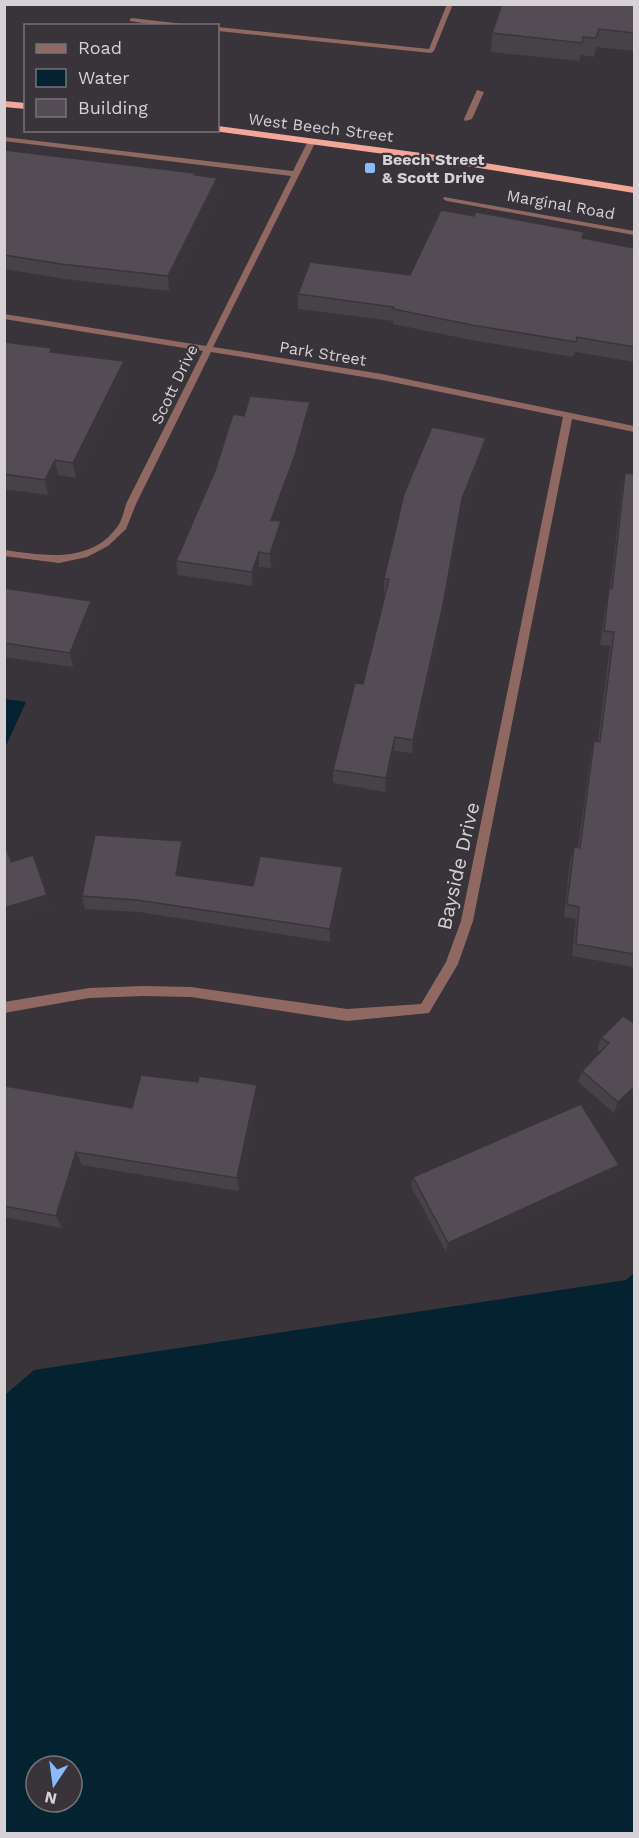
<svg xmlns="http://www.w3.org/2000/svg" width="639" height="1838" font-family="'Work Sans',sans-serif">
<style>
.water{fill:#052231;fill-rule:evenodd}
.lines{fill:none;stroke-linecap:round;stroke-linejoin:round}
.service{fill:#8f6961;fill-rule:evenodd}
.minor{fill:#8f6961;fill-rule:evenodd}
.trunk{fill:#f2a798;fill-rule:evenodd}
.wall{fill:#474148}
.shaded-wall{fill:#3a353b}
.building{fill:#534c54;stroke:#3a353b;stroke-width:1.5}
.poi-dot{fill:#89bafc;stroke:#39333a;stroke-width:2}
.labels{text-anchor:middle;stroke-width:4.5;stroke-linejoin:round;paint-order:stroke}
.far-street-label{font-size:16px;fill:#d5d1d5;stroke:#39333a}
.far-poi-label{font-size:16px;font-weight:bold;fill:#d5d1d5;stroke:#39333a;text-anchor:start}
.street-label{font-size:20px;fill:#d5d1d5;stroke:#39333a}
</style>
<rect width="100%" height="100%" fill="#39333a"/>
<!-- water -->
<g class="water">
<path d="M5 699 26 702 5 748 4 699Z"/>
<path d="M634 1273V1833H5V1395L34 1370 626 1280ZM36 1766H72V1802H36Z"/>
</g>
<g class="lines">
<!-- service -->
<g class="service">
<path d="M447 4H453L434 51 431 53 218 31V27L429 49Z"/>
<path d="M132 18 183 24 186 26H162L130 21V19Z"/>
<path d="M477 90 484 92 472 119 465 121 464 119Z"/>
</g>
<!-- minor -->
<g class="minor">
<path d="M4 137 293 171 308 141 315 139 316 141 213 347 382 374 634 426V432L572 419 473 921 458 964 429 1013 347 1021 191 997 143 996 89 998 4 1013V1002L89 988 143 986 191 987 347 1009 421 1004 446 962 461 921 563 417 382 380 211 352 136 504 126 529 108 546 87 557 59 563 4 556V550C44 555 90 565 118 526 122 520 124 511 126 504L203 351 4 319V314L206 346 291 176 4 141Z"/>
<path d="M444 197 634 231V235L447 201 443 199Z"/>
</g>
<!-- trunk -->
<g class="trunk">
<path d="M4 101 26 103V109L4 107Z"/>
<path d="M218 126 429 154 634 187V193L429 160 214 131 218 130Z"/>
</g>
</g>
<!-- wall -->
<g class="wall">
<path d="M634 4V51L596 47 594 57 581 55 579 61 491 52 492 33Z"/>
<path d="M4 150 195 173 196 175 218 192 169 291 64 279 4 269Z"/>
<path d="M584 232 583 238 634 248V362L575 352 573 357 471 340 393 324V321L298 309V294L410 275Z"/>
<path d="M4 342 53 352 126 376 76 478 58 475 48 495 4 489Z"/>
<path d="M244 416 310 417 296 469 277 521H281V536L271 568 259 567 252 586 178 575 176 561Z"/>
<path d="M486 438 484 453 461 514 442 619 412 753 394 751 385 792 333 783V770L363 684 386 593H384V579Z"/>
<path d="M625 473 634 474V967L572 956 576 919 564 917 570 860 574 847H578L591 754 594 741H598L610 646 600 645 606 603 610 589 622 488Z"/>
<path d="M4 588 91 601 94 616 73 667 4 657Z"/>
<path d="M182 841 184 854 180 875 253 886 343 880 330 942 139 912 85 909 82 896Z"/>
<path d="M623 1016 634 1093 614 1113 578 1082 582 1071 600 1052 597 1050 601 1038Z"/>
<path d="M4 1087 132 1108 258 1099 239 1191 82 1165 62 1228 4 1217Z"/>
<path d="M619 1165 614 1175 446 1252 411 1186 413 1177Z"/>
</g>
<!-- shaded-wall -->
<g class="shaded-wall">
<path d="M217 178 218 192 169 291 168 276Z"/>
<path d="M124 361 126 376 76 478 73 463Z"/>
<path d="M310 402V417L296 469 272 535 271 520Z"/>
<path d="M486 438 484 453 461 514 442 619 412 753 413 740 462 499Z"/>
<path d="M55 460 58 475 48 495 45 480Z"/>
<path d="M281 521V536L271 568 270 554Z"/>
<path d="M259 552V567L252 586V572Z"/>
<path d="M91 601 94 616 73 667 70 653Z"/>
<path d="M395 737 394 751 385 792 386 778Z"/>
<path d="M182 841 184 854 178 887 176 875Z"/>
<path d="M343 867V880L330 942V929Z"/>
<path d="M47 895 51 908 4 922V908Z"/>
<path d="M257 1085 258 1099 239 1191 237 1178Z"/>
<path d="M634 1087V1093L614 1113 618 1102Z"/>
<path d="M76 1152 82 1165 62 1228 56 1216Z"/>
<path d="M619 1165 614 1175 446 1252 448 1243Z"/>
</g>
<!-- building -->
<g class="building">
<path d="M502 4H634V33L599 29 596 38 583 37 582 43 492 33Z"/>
<path d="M4 150 195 173 194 175 217 178 168 276 61 264 4 255Z"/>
<path d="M441 210 474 216 476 212 584 232 582 238 634 248V347L577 337 576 342 472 325 393 309 394 307 298 294 310 262 410 275Z"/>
<path d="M4 342 52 348 50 352 124 361 73 463 55 460 45 480 4 474Z"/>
<path d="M250 396 310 402 295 455 271 520 281 521 270 554 259 552 252 572 176 561 215 471 233 414 244 416Z"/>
<path d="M432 427 486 438 462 499 443 605 413 740 395 737 386 778 333 770 355 683 363 684 389 579H384L404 494Z"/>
<path d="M625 473 634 474V954L576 944 579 907 567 904 574 847 580 848 594 741 600 742 614 632 604 631 609 588 612 589Z"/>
<path d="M4 588 91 601 70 653 4 643Z"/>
<path d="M95 835 182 841 176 875 253 886 260 856 343 867 330 929 137 900 82 896Z"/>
<path d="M4 842 11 862 33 855 47 895 4 908Z"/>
<path d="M623 1016 634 1023V1087L618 1102 582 1071 609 1043 601 1038Z"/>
<path d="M141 1075 198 1082 199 1076 257 1085 237 1178 76 1152 56 1216 4 1206 5 1086 132 1108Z"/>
<path d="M581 1104 619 1165 448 1243 413 1177Z"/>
</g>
<!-- markers -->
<rect class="poi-dot" x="364" y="162" width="12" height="12" rx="3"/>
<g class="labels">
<!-- far-street labels -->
<g class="far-street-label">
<text transform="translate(321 127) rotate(7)" y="6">West Beech Street</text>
<text transform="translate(561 204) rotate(10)" y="6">Marginal Road</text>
<text transform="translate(323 353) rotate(9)" y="6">Park Street</text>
<text transform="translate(174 384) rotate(-64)" y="6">Scott Drive</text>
</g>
<!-- far-poi labels -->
<g class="far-poi-label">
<text x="382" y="165">Beech Street<tspan x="382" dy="18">&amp; Scott Drive</tspan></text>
</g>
<!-- street labels -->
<g class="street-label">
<text transform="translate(458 866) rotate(-77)" y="7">Bayside Drive</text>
</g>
</g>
<!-- border -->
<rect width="639" height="1838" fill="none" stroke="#d5d1d5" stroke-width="12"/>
<!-- legend -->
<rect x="24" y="24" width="195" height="108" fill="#39333a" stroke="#777278" stroke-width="1.5"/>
<rect x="36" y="44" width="30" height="9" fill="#8f6961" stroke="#777278" stroke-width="1.5"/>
<text x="78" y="54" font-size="18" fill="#d5d1d5">Road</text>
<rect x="36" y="69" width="30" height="18" fill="#052231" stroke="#777278" stroke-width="1.5"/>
<text x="78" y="84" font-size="18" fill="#d5d1d5">Water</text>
<rect x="36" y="99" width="30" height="18" fill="#534c54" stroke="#777278" stroke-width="1.5"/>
<text x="78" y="114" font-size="18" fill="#d5d1d5">Building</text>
<!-- north arrow -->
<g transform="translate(54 1784) rotate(193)"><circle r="28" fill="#39333a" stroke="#777278" stroke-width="1.5"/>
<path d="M0-4.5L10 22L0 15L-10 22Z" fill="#89bafc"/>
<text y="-9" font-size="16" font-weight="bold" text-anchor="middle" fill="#d5d1d5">N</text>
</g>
</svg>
